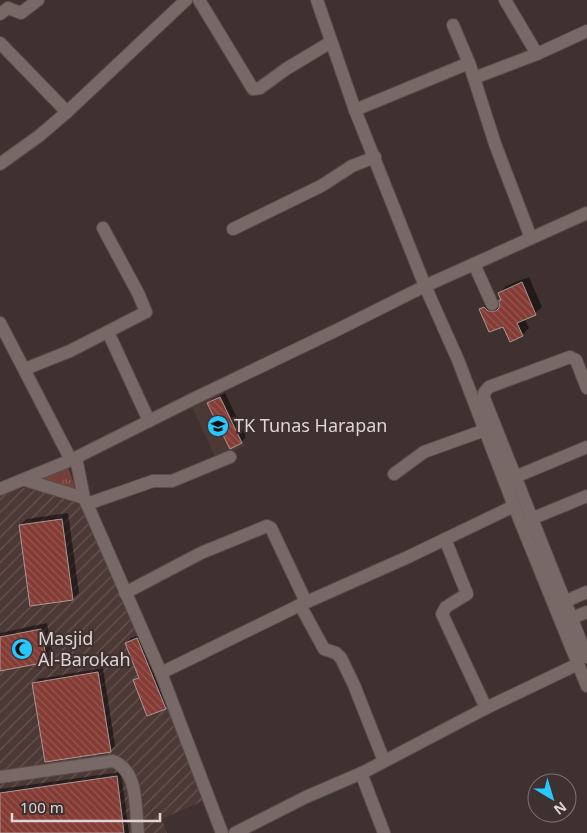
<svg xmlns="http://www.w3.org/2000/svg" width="587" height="833" font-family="'Noto Sans',sans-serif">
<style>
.built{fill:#4c3835}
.industrial{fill:url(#industrial-furrows)}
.grass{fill:url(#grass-tufts)}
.shadow{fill:#0007}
.building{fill:url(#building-back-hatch);stroke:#a99997}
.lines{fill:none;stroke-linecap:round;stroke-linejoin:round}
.minor-casing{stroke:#594e4c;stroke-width:14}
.minor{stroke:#786967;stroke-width:12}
.labels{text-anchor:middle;stroke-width:4.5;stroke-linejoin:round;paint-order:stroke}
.poi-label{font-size:18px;fill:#ded5d4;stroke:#3e312f;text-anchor:start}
</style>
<defs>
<pattern id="industrial-furrows" width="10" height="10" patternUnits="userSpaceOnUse" patternTransform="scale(1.25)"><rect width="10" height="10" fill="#4c3835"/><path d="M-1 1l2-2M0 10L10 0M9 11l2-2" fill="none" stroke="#655451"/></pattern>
<pattern id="grass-tufts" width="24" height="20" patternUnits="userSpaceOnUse" patternTransform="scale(1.25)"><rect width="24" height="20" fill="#75403a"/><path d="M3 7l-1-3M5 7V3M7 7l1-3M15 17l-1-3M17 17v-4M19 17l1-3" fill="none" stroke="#885b56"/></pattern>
<pattern id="building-back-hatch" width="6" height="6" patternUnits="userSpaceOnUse" patternTransform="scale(1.25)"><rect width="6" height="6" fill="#853c35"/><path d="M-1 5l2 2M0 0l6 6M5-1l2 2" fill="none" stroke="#965751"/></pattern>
</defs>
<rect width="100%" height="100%" fill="#3e312f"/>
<!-- built -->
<path class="built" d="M221 394 245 446 216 459 192 407Z"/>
<!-- industrial -->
<path class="industrial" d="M23 488 52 491 81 500 139 626 205 800 162 819 167 833H0V496Z"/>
<!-- grass -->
<path class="grass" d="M67 465 76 489 36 480Z"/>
<!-- shadow -->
<g class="shadow">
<path d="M529 277 542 307 535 313 524 318 529 328 522 335 481 309 487 303 500 305 502 299 500 293 506 286Z"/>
<path d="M225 393 246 437 241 442 209 404 213 399Z"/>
<path d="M68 513 79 593 72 599 20 525 27 519Z"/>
<path d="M47 623 53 654 46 660 0 670V633Z"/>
<path d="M142 634 170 703 165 708 135 681 140 676 126 643 131 638Z"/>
<path d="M103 668 115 746 110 750 33 684 38 679Z"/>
<path d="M121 772 129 833H0V789Z"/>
</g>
<!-- building -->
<g class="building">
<path d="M522 282 536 315 517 323 523 336 510 342 503 327 489 332 479 309 484 307 488 311H496L499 308V300H501L498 293Z"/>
<path d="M220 397 242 443 230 449 207 403Z"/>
<path d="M62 519 73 600 30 606 19 525Z"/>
<path d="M41 629 47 662 0 671V637Z"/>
<path d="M137 638 166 709 147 716 133 680 139 678 125 643Z"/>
<path d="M98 672 111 752 45 762 32 683Z"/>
<path d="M117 776 124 833H0V793Z"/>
</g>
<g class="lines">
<!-- minor casing -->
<g class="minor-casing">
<g id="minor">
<path d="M199 0 253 89 260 88 286 69 331 42"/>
<path d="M317 0 355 110 425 286 458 360 514 506 587 686"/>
<path d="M505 0 537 54"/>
<path d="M0 14 8 8 21 13 38 0"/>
<path d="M453 25 469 63"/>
<path d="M0 43 67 112"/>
<path d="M355 110 469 63 474 78"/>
<path d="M0 164 39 136 67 112 186 0"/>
<path d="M233 229 321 186 352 166 375 157"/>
<path d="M531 238 495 144 474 78 537 54 587 31"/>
<path d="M474 264 492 304"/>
<path d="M0 323 71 460"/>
<path d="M108 332 149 421"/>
<path d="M25 369 70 351 146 312 138 293 103 228"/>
<path d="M587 388 576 360 570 357 489 387 484 393V398L587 657"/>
<path d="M76 458 84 498"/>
<path d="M394 474 424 452 485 430"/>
<path d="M515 477 587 447"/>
<path d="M25 480 84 498 87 504 161 673 222 833"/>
<path d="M0 489 71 460 193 399 339 329 425 286 587 213"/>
<path d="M87 504 153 481H172L230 457"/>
<path d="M531 519 587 496"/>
<path d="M445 539 467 594 446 607 442 614 486 708"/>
<path d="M125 593 201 553 267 526 271 528 306 602"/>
<path d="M566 601 587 592"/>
<path d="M300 605 324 649 336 653 341 658 354 685 384 761"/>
<path d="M572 618 587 612"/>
<path d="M161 673 300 605 408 557 514 506"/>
<path d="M361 773 384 833"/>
<path d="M0 777 113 761C139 771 135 808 138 833"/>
<path d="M235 833 306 797 364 772 486 708 578 664"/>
</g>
</g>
<!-- minor -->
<use href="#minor" class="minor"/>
</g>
<!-- icons -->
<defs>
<g id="school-disc" transform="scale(1.125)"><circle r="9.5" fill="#28c8ff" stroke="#3e312f"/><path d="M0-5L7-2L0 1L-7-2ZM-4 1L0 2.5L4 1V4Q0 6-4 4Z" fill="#111"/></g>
<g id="mosque-disc" transform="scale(1.125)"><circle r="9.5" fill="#28c8ff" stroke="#3e312f"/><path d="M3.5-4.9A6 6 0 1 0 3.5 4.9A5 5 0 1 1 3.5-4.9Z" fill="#111"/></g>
</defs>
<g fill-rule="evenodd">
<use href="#school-disc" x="218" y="426"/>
<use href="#mosque-disc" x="22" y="649"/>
</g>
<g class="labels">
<!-- poi labels -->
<g class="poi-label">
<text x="234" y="432">TK Tunas Harapan</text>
<text x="38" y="645">Masjid<tspan x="38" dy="21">Al-Barokah</tspan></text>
</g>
</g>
<!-- north arrow -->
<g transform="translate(552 798) rotate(142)"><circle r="24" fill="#3e312f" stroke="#7e7371"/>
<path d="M0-4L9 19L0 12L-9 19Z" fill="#28c8ff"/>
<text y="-8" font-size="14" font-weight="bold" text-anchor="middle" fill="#ded5d4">N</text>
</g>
<!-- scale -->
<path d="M12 813v8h148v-8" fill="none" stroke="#ded5d4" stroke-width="2.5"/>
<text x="20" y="813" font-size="15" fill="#ded5d4" stroke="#3e312f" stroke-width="4" paint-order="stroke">100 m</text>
</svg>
